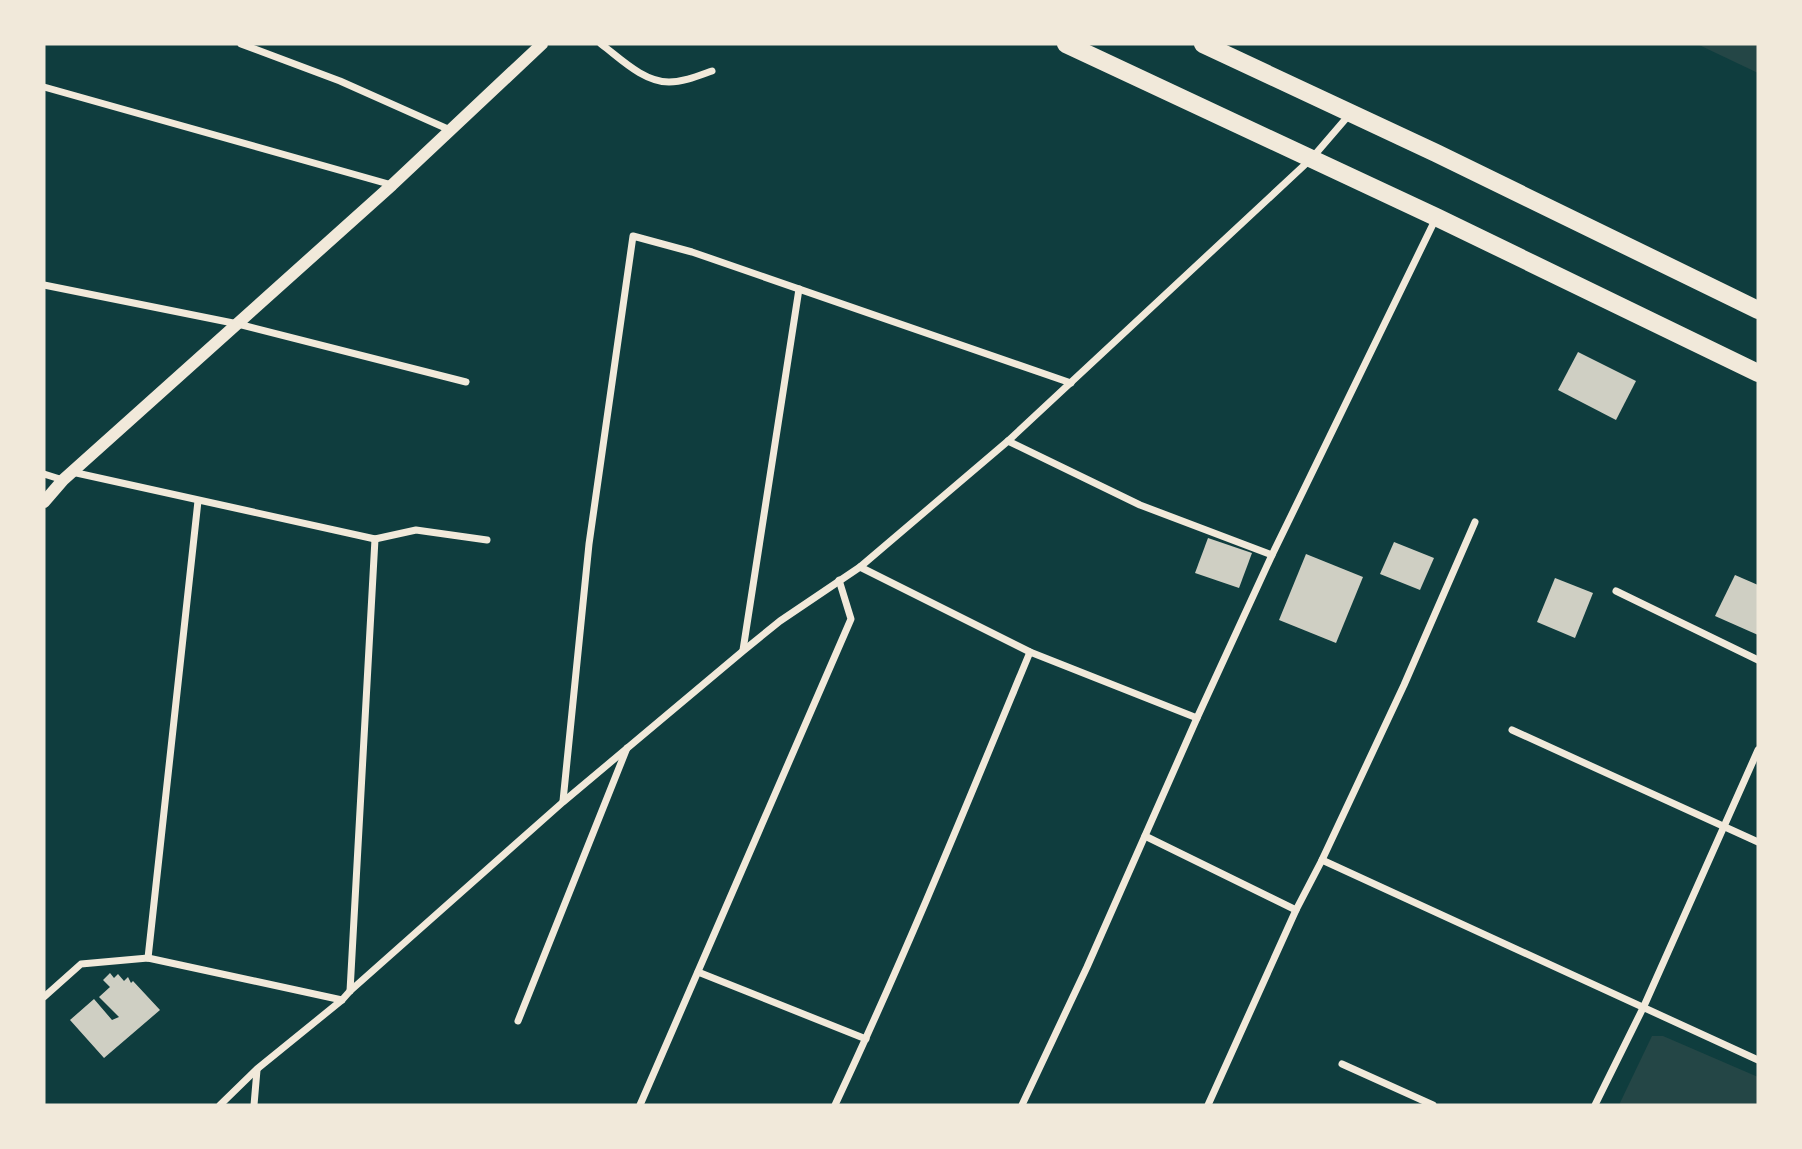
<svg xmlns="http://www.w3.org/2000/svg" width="1802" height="1149" font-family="Figtree,sans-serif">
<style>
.green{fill:#244646}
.building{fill:#cfcfc3}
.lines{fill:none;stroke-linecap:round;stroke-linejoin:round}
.minor{stroke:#f1e9da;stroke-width:7}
.tertiary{stroke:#f1e9da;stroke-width:12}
.primary{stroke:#f1e9da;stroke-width:18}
</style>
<rect width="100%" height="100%" fill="#0f3d3e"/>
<!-- green -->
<g class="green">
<path d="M1697 44H1758V73Z"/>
<path d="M1652 1036H1663L1758 1077V1105H1619Z"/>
</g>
<!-- building -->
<g class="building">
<path d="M1578 352 1636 381 1616 420 1558 390Z"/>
<path d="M1208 538 1252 553 1239 588 1195 573Z"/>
<path d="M1394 542 1434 558 1420 590 1380 574Z"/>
<path d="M1306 554 1363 577 1336 643 1279 620Z"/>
<path d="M1735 575 1758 585V635L1715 616Z"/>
<path d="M1555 578 1593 593 1575 638 1537 622Z"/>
<path d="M110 973 114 978 118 974 124 981 128 977 131 983 133 981 160 1010 104 1058 70 1020 94 999 112 1020 119 1017 99 997 110 987 103 980Z"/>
</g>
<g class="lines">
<!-- minor -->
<g class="minor">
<path d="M241 44 340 81 450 130"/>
<path d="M601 44C620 58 643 82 669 82 684 82 698 76 712 71"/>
<path d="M44 87 392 185"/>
<path d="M44 285 238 324 466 382"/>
<path d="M1008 441 1140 505 1272 555"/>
<path d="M72 472 375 539 416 530 487 540"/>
<path d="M44 474 63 480"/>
<path d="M860 567 1030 652 1197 718"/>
<path d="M1616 591 1758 660"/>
<path d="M743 650 799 289"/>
<path d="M1512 730 1758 842"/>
<path d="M563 801 589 544 633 236 692 252 1071 383"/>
<path d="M1145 836 1296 910"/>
<path d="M1322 860 1758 1060"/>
<path d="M148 958 198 501"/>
<path d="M698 972 866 1039"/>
<path d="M350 991 375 539"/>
<path d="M44 997 81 964 148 958 342 1000"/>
<path d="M518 1021 627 748"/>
<path d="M1342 1064 1433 1105"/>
<path d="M220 1105 257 1069 342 1000 350 991 563 802 743 651 780 621 860 567 1008 441 1312 158 1349 115"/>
<path d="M254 1105 257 1070"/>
<path d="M640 1105 851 619 839 580"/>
<path d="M835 1105C905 956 967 804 1030 652"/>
<path d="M1022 1105 1087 967 1197 718 1272 555 1436 218"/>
<path d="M1208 1105 1296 910 1322 860 1404 685 1475 522"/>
<path d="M1595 1105 1644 1006 1758 750"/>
</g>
<!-- tertiary -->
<path class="tertiary" d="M44 502 63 480 392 185 542 44"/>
<!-- primary -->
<g class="primary">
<path d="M1066 44 1436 217 1758 373"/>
<path d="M1203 44 1436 153 1758 310"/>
</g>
</g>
<!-- border -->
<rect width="1802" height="1149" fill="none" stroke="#f1e9da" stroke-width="91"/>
</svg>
